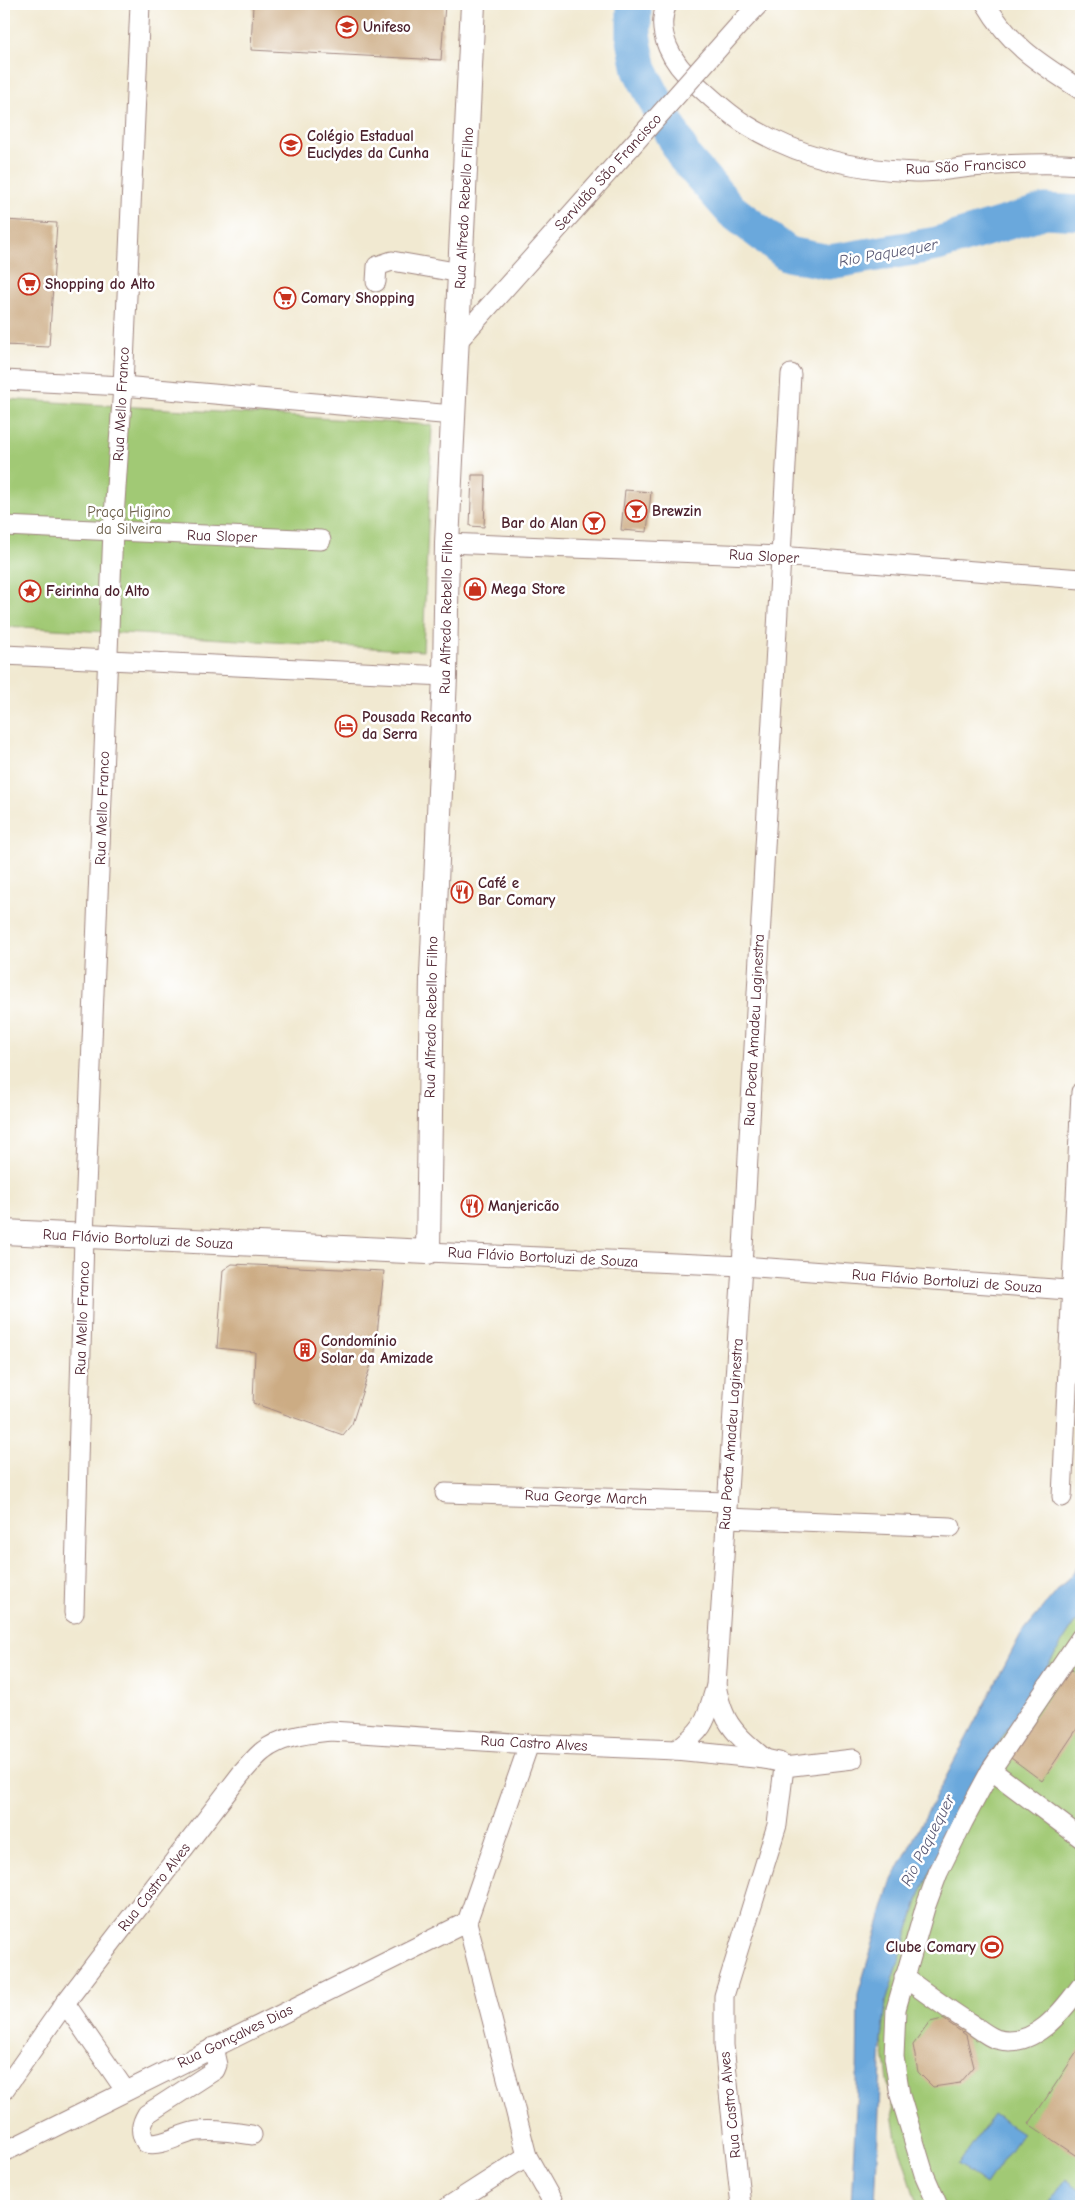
<svg xmlns="http://www.w3.org/2000/svg" width="1085" height="2210" font-family="'Comic Neue',sans-serif">
<style>
.green{fill:#a1c974;stroke:#767450}
.water{fill:#6aa8dc;stroke:#5a6484}
.lines{fill:none;stroke-linecap:round;stroke-linejoin:round}
.river{stroke:#6aa8dc;stroke-width:35}
.building{fill:#ccac84}
.minor-casing{stroke:#9e847e;stroke-width:21}
.major-casing{stroke:#9e847e;stroke-width:26}
.minor{stroke:#fff;stroke-width:19}
.major{stroke:#fff;stroke-width:24}
.minor-bridge-casing{stroke:#9e847e;stroke-width:21;stroke-linecap:butt}
.minor-bridge{stroke:#fff;stroke-width:19}
.labels{text-anchor:middle;stroke-width:5;stroke-linejoin:round;paint-order:stroke}
.poi-label{font-size:15px;font-weight:bold;fill:#4a1f2b;stroke:#fff;text-anchor:start}
.street-label{font-size:15px;fill:#4a1f2b;stroke:#fff}
.park-label{font-size:15px;fill:#685a45;stroke:#fff}
.water-label{font-size:16px;font-style:italic;fill:#575672;stroke:#fff}
</style>
<rect width="100%" height="100%" fill="#fff"/>
<filter id="ink" filterUnits="userSpaceOnUse"><feTurbulence type="fractalNoise" baseFrequency=".02" numOctaves="2"/><feDisplacementMap in="SourceGraphic" scale="10" xChannelSelector="R" yChannelSelector="G"/><feConvolveMatrix kernelMatrix="1 2 1 2 8 2 1 2 1" color-interpolation-filters="sRGB"/></filter>
<filter id="wash" filterUnits="userSpaceOnUse"><feTurbulence type="fractalNoise" baseFrequency=".0096" numOctaves="4" result="noise"/><feDisplacementMap in="SourceGraphic" scale="20" xChannelSelector="R" yChannelSelector="G"/><feGaussianBlur stdDeviation="1.12" result="paint"/><feColorMatrix in="noise" values="0 0 0 0 0 0 0 0 0 0 0 0 0 0 0 0 0 1.4 0 .05"/><feComposite in="paint" operator="in"/></filter>
<g filter="url(#wash)">
<rect width="100%" height="100%" fill="#f1e9d1"/>
<!-- green -->
<g class="green">
<path d="M4 399 432 425 423 651 4 626Z"/>
<path d="M1081 1619V2206H914L916 2201 897 2140 882 2040 886 2002 921 1891 979 1774 1074 1624Z"/>
</g>
<!-- water -->
<g class="water">
<path d="M1081 1563V1619L1074 1624 979 1774 921 1891 886 2002 882 2040 875 2206H851L857 2086 858 1994 891 1882 1021 1634Z"/>
<path d="M993 2114 1022 2133 986 2185 958 2165Z"/>
<path d="M1066 2179 1081 2190V2206H1047Z"/>
</g>
<g class="lines">
<!-- river -->
<path class="river" d="M634 4V40L640 70 685 158 732 211 788 254 829 262 937 244 1045 211 1081 213"/>
</g>
<g id="blocks">
<!-- building -->
<g class="building">
<path d="M253 4H445L441 60 251 50Z"/>
<path d="M4 220 57 223 49 347 4 345Z"/>
<path d="M472 475H486L484 527 470 526Z"/>
<path d="M625 490 651 492 647 532 621 530Z"/>
<path d="M232 1264 384 1271 375 1352 352 1424 343 1435 253 1403 255 1352 217 1348 223 1270Z"/>
<path d="M1068 1668 1081 1677V1723L1042 1781 1007 1755Z"/>
<path d="M943 2019 966 2035 974 2067 960 2083 933 2087 918 2072 913 2045 930 2022Z"/>
<path d="M1081 2046V2159L1029 2124Z"/>
</g>
</g>
</g>
<g filter="url(#ink)">
<use href="#blocks" fill-opacity="0" stroke="#9e847e" stroke-width="1"/>
<g class="lines">
<!-- minor casing -->
<g class="minor-casing">
<g id="minor">
<path d="M667 4C654 33 673 64 695 83 710 97 727 113 745 124 796 156 855 170 915 172 933 173 953 169 971 167 1009 164 1044 162 1081 165"/>
<path d="M986 4C1011 47 1041 64 1081 90"/>
<path d="M740 24 759 4"/>
<path d="M376 282 377 266 392 261 461 273"/>
<path d="M458 341 630 148"/>
<path d="M4 380 123 386 453 415"/>
<path d="M4 526 321 540"/>
<path d="M447 543 779 556 1081 579"/>
<path d="M4 655 445 676"/>
<path d="M428 1252 742 1266 1081 1291"/>
<path d="M445 1493 727 1502"/>
<path d="M1062 1497 1081 1092"/>
<path d="M726 1518 951 1527"/>
<path d="M74 1613 84 1236 113 531 123 386 140 4"/>
<path d="M716 1686C718 1695 720 1704 724 1713 731 1732 750 1746 765 1759"/>
<path d="M529 1744 467 1922 527 2156 555 2206"/>
<path d="M676 1750C707 1727 705 1721 716 1686L742 1266 791 374"/>
<path d="M784 1767 853 1759"/>
<path d="M991 1770 1081 1637"/>
<path d="M904 1977C926 1993 947 2009 970 2023 978 2028 987 2036 996 2039 1033 2050 1062 2012 1081 1986"/>
<path d="M65 2003 125 2090"/>
<path d="M213 2047 217 2065 215 2070 147 2114C141 2124 139 2132 146 2143 164 2147 180 2133 198 2131 216 2129 235 2132 252 2135"/>
<path d="M4 2090 65 2003 241 1774C248 1767 255 1757 263 1751 282 1736 307 1734 331 1731L529 1744 676 1750 765 1759 779 1762 784 1767 777 1825 724 1996V2045L741 2206"/>
<path d="M4 2152 467 1922"/>
<path d="M449 2206 527 2156"/>
<path d="M938 2206 924 2174 900 2095 894 2057 896 2009 925 1908 938 1873 963 1822 991 1770 1081 1838"/>
</g>
</g>
<!-- major casing -->
<g class="major-casing">
<path id="major" d="M4 1232 428 1252 432 975 445 676 447 543 473 4"/>
</g>
<!-- minor -->
<use href="#minor" class="minor"/>
<!-- major -->
<use href="#major" class="major"/>
<!-- minor-bridge casing -->
<g class="minor-bridge-casing">
<path id="minor-bridge" d="M630 148 740 24"/>
</g>
<!-- minor-bridge -->
<use href="#minor-bridge" class="minor-bridge"/>
</g>
</g>
<!-- icons -->
<defs>
<g id="university-ring" transform="scale(1.125)"><circle r="9.5" fill="#fff" stroke="#c8321e" stroke-width="1.5"/><path d="M0-5L7-2L0 1L-7-2ZM-4 1L0 2.5L4 1V4Q0 6-4 4Z" fill="#c8321e"/></g>
<g id="school-ring" transform="scale(1.125)"><circle r="9.5" fill="#fff" stroke="#c8321e" stroke-width="1.5"/><path d="M0-5L7-2L0 1L-7-2ZM-4 1L0 2.5L4 1V4Q0 6-4 4Z" fill="#c8321e"/></g>
<g id="supermarket-ring" transform="scale(1.125)"><circle r="9.5" fill="#fff" stroke="#c8321e" stroke-width="1.5"/><path d="M-6-5.5h2.5l.6 2H6L4.5 2H-2.5L-4.4-4H-6ZM-1.5 3.2a1.3 1.3 0 1 0 .1 0ZM3 3.2a1.3 1.3 0 1 0 .1 0Z" fill="#c8321e"/></g>
<g id="bar-ring" transform="scale(1.125)"><circle r="9.5" fill="#fff" stroke="#c8321e" stroke-width="1.5"/><path d="M-6-5H6L.8 .8V4.5H3.5V6h-7V4.5H-.8V.8Z" fill="#c8321e"/></g>
<g id="shop-ring" transform="scale(1.125)"><circle r="9.5" fill="#fff" stroke="#c8321e" stroke-width="1.5"/><path d="M-5-2.5h2.3a2.7 3.5 0 0 1 5.4 0H5L5.5 6h-11ZM-1.5-2.5h3a1.5 2.3 0 0 0-3 0Z" fill="#c8321e"/></g>
<g id="sight-ring" transform="scale(1.125)"><circle r="9.5" fill="#fff" stroke="#c8321e" stroke-width="1.5"/><path d="M0-6L1.8-2.2L6-1.7L2.9 1.2L3.7 5.4L0 3.3L-3.7 5.4L-2.9 1.2L-6-1.7L-1.8-2.2Z" fill="#c8321e"/></g>
<g id="hotel-ring" transform="scale(1.125)"><circle r="9.5" fill="#fff" stroke="#c8321e" stroke-width="1.5"/><path d="M-6-4.5h1.5V1H6V5H4.5V3h-9V5H-6ZM-4 0a1.8 1.8 0 1 1 3.6 0ZM.5 0V-2.5h3Q6-2.5 6 0Z" fill="#c8321e"/></g>
<g id="restaurant-ring" transform="scale(1.125)"><circle r="9.5" fill="#fff" stroke="#c8321e" stroke-width="1.5"/><path d="M-5-6h1v4h1v-4h1v4h1v-4h1v5L-1.5 .5V6h-2V.5L-5-1ZM5-6V6H3V1.5H1.5Q1.5-4 5-6Z" fill="#c8321e"/></g>
<g id="building-ring" transform="scale(1.125)"><circle r="9.5" fill="#fff" stroke="#c8321e" stroke-width="1.5"/><path d="M-4-6H4V6H1V3H-1V6H-4ZM-2.5-4.3h1.7v1.8h-1.7ZM.8-4.3h1.7v1.8H.8ZM-2.5-1h1.7V.8h-1.7ZM.8-1h1.7V.8H.8Z" fill="#c8321e"/></g>
<g id="stadium-ring" transform="scale(1.125)"><circle r="9.5" fill="#fff" stroke="#c8321e" stroke-width="1.5"/><path d="M0-5a6.5 5 0 1 0 0 10a6.5 5 0 1 0 0-10ZM-3.5-1.8h7v3.6h-7Z" fill="#c8321e"/></g>
</defs>
<g fill-rule="evenodd">
<use href="#university-ring" x="347" y="27"/>
<use href="#school-ring" x="291" y="145"/>
<use href="#supermarket-ring" x="29" y="284"/>
<use href="#supermarket-ring" x="285" y="298"/>
<use href="#bar-ring" x="636" y="511"/>
<use href="#bar-ring" x="594" y="523"/>
<use href="#shop-ring" x="475" y="589"/>
<use href="#sight-ring" x="30" y="591"/>
<use href="#hotel-ring" x="346" y="726"/>
<use href="#restaurant-ring" x="462" y="892"/>
<use href="#restaurant-ring" x="472" y="1206"/>
<use href="#building-ring" x="305" y="1350"/>
<use href="#stadium-ring" x="992" y="1947"/>
</g>
<g class="labels">
<!-- poi labels -->
<g class="poi-label">
<text x="363" y="32">Unifeso</text>
<text x="307" y="141">Colégio Estadual<tspan x="307" dy="17">Euclydes da Cunha</tspan></text>
<text x="45" y="289">Shopping do Alto</text>
<text x="301" y="303">Comary Shopping</text>
<text x="652" y="516">Brewzin</text>
<text x="578" y="528" text-anchor="end">Bar do Alan</text>
<text x="491" y="594">Mega Store</text>
<text x="46" y="596">Feirinha do Alto</text>
<text x="362" y="722">Pousada Recanto<tspan x="362" dy="17">da Serra</tspan></text>
<text x="478" y="888">Café e<tspan x="478" dy="17">Bar Comary</tspan></text>
<text x="488" y="1211">Manjericão</text>
<text x="321" y="1346">Condomínio<tspan x="321" dy="17">Solar da Amizade</tspan></text>
<text x="976" y="1952" text-anchor="end">Clube Comary</text>
</g>
<!-- street labels -->
<g class="street-label">
<text transform="translate(966 166) rotate(-3)" y="5">Rua São Francisco</text>
<text transform="translate(608 172) rotate(-48)" y="5">Servidão São Francisco</text>
<text transform="translate(464 208) rotate(-87)" y="5">Rua Alfredo Rebello Filho</text>
<text transform="translate(121 404) rotate(-87)" y="5">Rua Mello Franco</text>
<text transform="translate(222 536) rotate(2)" y="5">Rua Sloper</text>
<text transform="translate(764 556) rotate(3)" y="5">Rua Sloper</text>
<text transform="translate(446 613) rotate(-89)" y="5">Rua Alfredo Rebello Filho</text>
<text transform="translate(102 808) rotate(-88)" y="5">Rua Mello Franco</text>
<text transform="translate(431 1017) rotate(-89)" y="5">Rua Alfredo Rebello Filho</text>
<text transform="translate(754 1030) rotate(-87)" y="5">Rua Poeta Amadeu Laginestra</text>
<text transform="translate(138 1239) rotate(3)" y="5">Rua Flávio Bortoluzi de Souza</text>
<text transform="translate(543 1257) rotate(3)" y="5">Rua Flávio Bortoluzi de Souza</text>
<text transform="translate(947 1281) rotate(4)" y="5">Rua Flávio Bortoluzi de Souza</text>
<text transform="translate(82 1318) rotate(-88)" y="5">Rua Mello Franco</text>
<text transform="translate(731 1434) rotate(-86)" y="5">Rua Poeta Amadeu Laginestra</text>
<text transform="translate(586 1497) rotate(2)" y="5">Rua George March</text>
<text transform="translate(534 1743) rotate(3)" y="5">Rua Castro Alves</text>
<text transform="translate(154 1887) rotate(-52)" y="5">Rua Castro Alves</text>
<text transform="translate(235 2036) rotate(-26)" y="5">Rua Gonçalves Dias</text>
<text transform="translate(730 2105) rotate(-96)" y="5">Rua Castro Alves</text>
</g>
<!-- park labels -->
<g class="park-label">
<text x="129" y="517">Praça Higino<tspan x="129" dy="17">da Silveira</tspan></text>
</g>
<!-- water labels -->
<g class="water-label">
<text transform="translate(888 252) rotate(-10)" y="6">Rio Paquequer</text>
<text transform="translate(927 1840) rotate(-63)" y="6">Rio Paquequer</text>
</g>
</g>
<!-- margin -->
<rect width="1085" height="2210" fill="none" stroke="#fff" stroke-width="20"/>
</svg>
